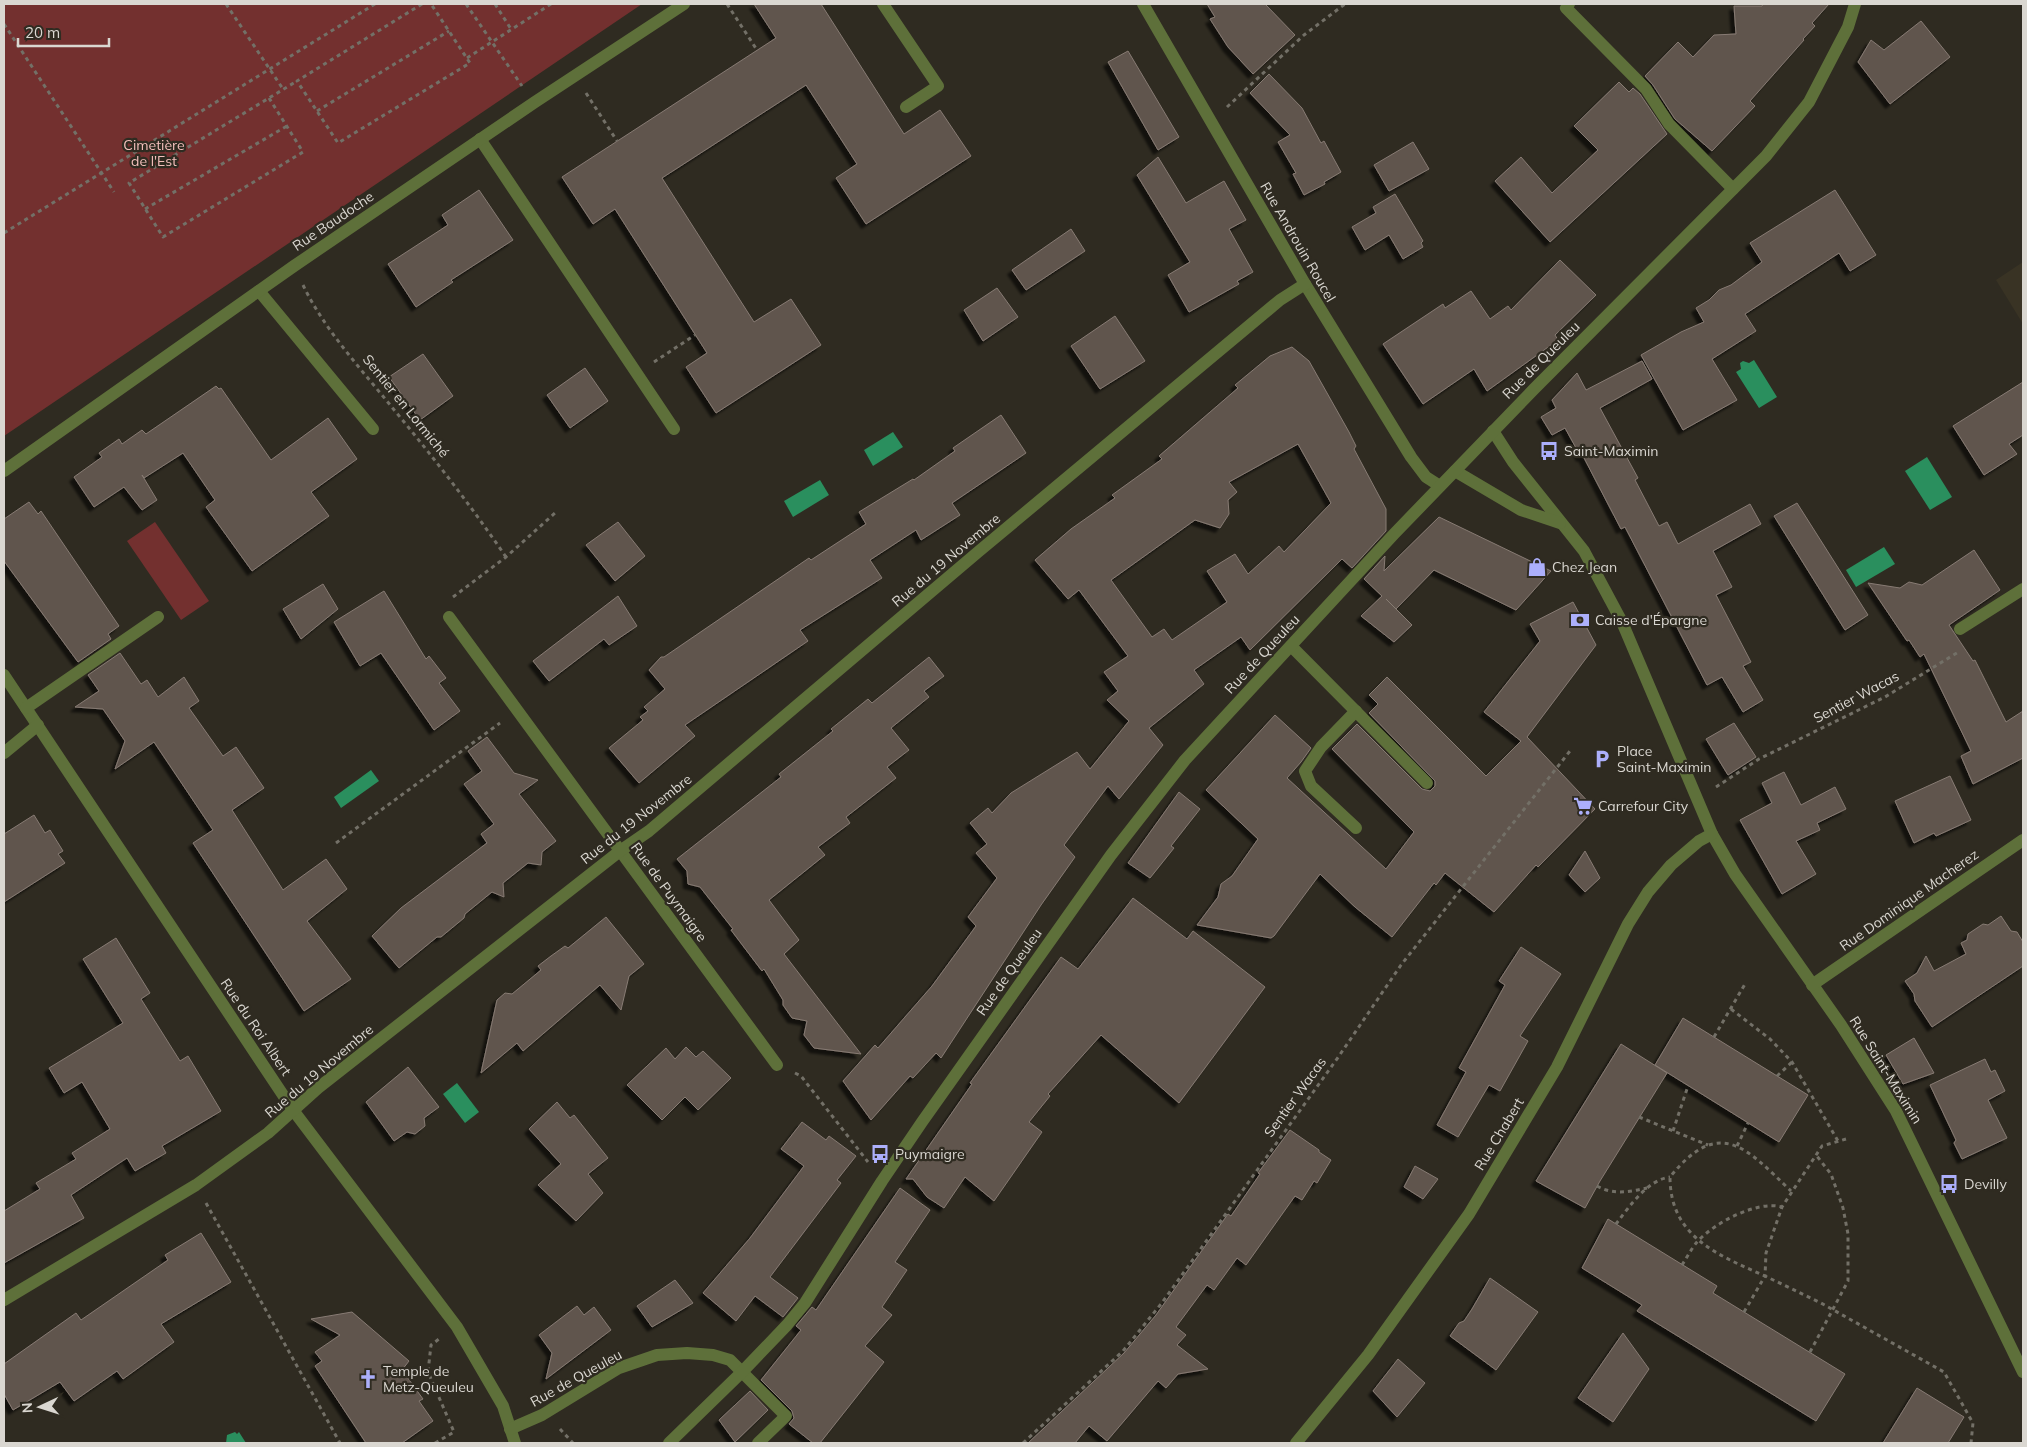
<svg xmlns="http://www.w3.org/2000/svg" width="2027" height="1447" font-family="Mulish,sans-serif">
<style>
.built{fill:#393324}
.green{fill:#73302f}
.water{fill:#2a8f5e}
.building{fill:#60554e;stroke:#877b73;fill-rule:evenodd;filter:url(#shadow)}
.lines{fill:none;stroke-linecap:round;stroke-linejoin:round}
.path{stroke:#737067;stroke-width:3;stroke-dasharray:4 4;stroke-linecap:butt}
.minor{stroke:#5e703a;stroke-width:12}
.labels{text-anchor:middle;stroke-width:4.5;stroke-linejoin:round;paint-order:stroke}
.park-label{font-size:14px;fill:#f3bfbb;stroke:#2f2b21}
.street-label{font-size:14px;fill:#dad7d1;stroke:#2f2b21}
.poi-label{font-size:14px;fill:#dad7d1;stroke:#2f2b21;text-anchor:start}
</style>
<defs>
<filter id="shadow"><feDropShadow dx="-4.5" dy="4.5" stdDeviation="1" flood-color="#0009"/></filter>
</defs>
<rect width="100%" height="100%" fill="#2f2b21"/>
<!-- built -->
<path class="built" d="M2023 262V324L1996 280Z"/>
<!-- green -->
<g class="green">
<path d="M4 4H642L4 436Z"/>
<path d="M155 522 209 601 181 620 127 541Z"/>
</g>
<!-- water -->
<g class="water">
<path d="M1754 360 1777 397 1759 408 1736 372 1741 369 1740 363 1743 361 1749 363Z"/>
<path d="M893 432 903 447 873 466 864 450Z"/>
<path d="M1927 457 1952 497 1930 510 1905 471Z"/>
<path d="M820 480 829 495 793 517 784 501Z"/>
<path d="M1884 547 1895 564 1856 587 1846 570Z"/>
<path d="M371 770 379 781 341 808 334 797Z"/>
<path d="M457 1083 479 1112 465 1123 443 1094Z"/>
<path d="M235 1432 237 1434 239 1432 246 1443H226L227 1435Z"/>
</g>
<!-- building -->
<g class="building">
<path d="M754 4H821L904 134 940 110 971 156 866 224 836 178 857 164 806 85 662 178 754 322 791 299 821 345 716 413 686 367 707 353 615 209 593 224 562 177 776 38Z"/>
<path d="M1207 4H1265L1295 35 1253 74 1228 47 1210 19 1215 17Z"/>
<path d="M1763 4H1829L1812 23 1815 26 1803 39 1804 40 1750 101 1755 106 1712 151 1675 119 1653 85 1645 76 1678 42 1693 57 1714 35 1736 34 1734 6H1762Z"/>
<path d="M1921 21 1950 57 1890 104 1858 62 1871 40 1884 50Z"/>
<path d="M1128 51 1179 137 1158 150 1108 62Z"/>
<path d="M1269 74 1302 108 1321 143 1324 141 1341 172 1324 182 1325 184 1304 195 1293 174 1296 173 1278 142 1290 135 1250 93Z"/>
<path d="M1619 82 1629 92 1633 88 1640 94 1667 134 1550 242 1495 181 1521 157 1552 193 1598 150 1574 126Z"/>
<path d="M1413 142 1429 169 1389 191 1374 165Z"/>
<path d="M1158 157 1186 203 1224 181 1246 220 1229 229 1253 272 1237 281 1239 284 1189 312 1168 275 1190 262 1137 175Z"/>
<path d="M479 190 513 240 451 280 453 282 416 307 388 264 448 225 442 215Z"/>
<path d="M1835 190 1876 255 1850 271 1839 253 1745 314 1756 331 1712 359 1737 400 1683 430 1641 355 1681 332 1704 322 1696 308 1709 300 1719 290 1731 285 1762 262 1750 243Z"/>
<path d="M1395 194 1423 241 1421 243 1423 247 1403 259 1389 235 1365 250 1352 227 1376 213 1373 207Z"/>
<path d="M1071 229 1085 251 1026 290 1012 270Z"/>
<path d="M1560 260 1596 295 1555 335 1558 340 1487 391 1474 369 1423 404 1383 344 1443 304 1445 308 1471 291 1490 319 1508 306 1511 310Z"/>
<path d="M997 288 1018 317 983 341 964 310Z"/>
<path d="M1115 316 1145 361 1100 389 1071 346Z"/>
<path d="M1292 347 1309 361 1349 432 1356 446 1354 449 1386 509V531L1352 568 1342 559 1250 650 1241 637 1194 670 1204 684 1149 728 1163 745 1119 799 1108 786 1064 845 1075 857 1041 905 941 1058 936 1053 913 1078 910 1076 871 1120 843 1081 875 1045 878 1048 932 986 976 926 968 917 997 878 976 853 987 844 970 823 988 808 992 813 1011 793 1077 752 1090 769 1129 721 1107 700 1118 691 1104 672 1128 656 1079 590 1068 599 1035 560 1071 529 1115 498 1112 495 1162 459 1159 456 1238 388 1235 385 1270 356ZM1298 444 1331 503 1284 552 1279 546 1248 574 1235 554 1207 571 1227 602 1172 640 1164 629 1152 637 1111 580 1195 520 1220 528 1229 514 1228 500 1237 492 1229 482Z"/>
<path d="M423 354 453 396 420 420 389 377Z"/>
<path d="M1642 361 1652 379 1600 408 1638 478 1635 480 1659 526 1667 522 1678 544 1750 504 1761 524 1713 551 1732 587 1716 595 1751 662 1743 666 1763 700 1743 712 1722 677 1707 685 1625 527 1621 529 1583 456 1581 457 1565 428 1552 435 1541 417 1556 408 1552 400 1577 373 1586 390Z"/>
<path d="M585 368 608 401 570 428 547 395Z"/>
<path d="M2023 382V435L2009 444 2017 454 1984 475 1953 426Z"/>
<path d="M216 386 219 389 221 388 271 460 328 418 357 459 311 492 329 516 252 571 206 507 215 500 183 453 144 478 142 475 157 500 142 510 124 487 94 507 74 477 102 457 99 453 119 439 122 444 142 430 146 434Z"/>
<path d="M1001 415 1026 453 952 503 960 515 921 540 916 530 870 560 882 578 800 630 808 641 685 725 695 736 639 783 609 748 643 720 640 717 648 711 644 707 665 689 649 670 661 657H664L809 558 811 560 866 524 859 512 913 479 914 480 955 451 953 448Z"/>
<path d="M29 502 38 514 41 511 119 626 108 634 111 639 78 662 4 561V519Z"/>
<path d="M1797 503 1868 615 1845 630 1774 516Z"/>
<path d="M1439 517 1551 571 1516 610 1434 570 1396 609 1386 599 1412 625 1394 642 1361 616 1382 596 1364 579 1385 556 1384 571Z"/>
<path d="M618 522 645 556 615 581 586 545Z"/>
<path d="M1974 550 2000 590 1949 625 1973 661 1975 660 2006 722 2023 711V758L1973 784 1961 756 1971 751 1924 654 1920 657 1909 640 1907 641 1868 583 1900 588 1909 582 1922 585Z"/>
<path d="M323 584 338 609 301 639 283 609Z"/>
<path d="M384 591 426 659 429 656 446 678 439 683 460 711 434 730 381 653 360 666 334 622Z"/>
<path d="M618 596 637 626 609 645 604 639 549 681 533 661Z"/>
<path d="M1573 602 1596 645 1527 737 1595 809 1538 867 1536 865 1494 912 1445 873 1436 885 1434 883 1392 937 1355 907 1320 874 1274 936 1271 938 1197 925 1218 897 1221 884 1232 876 1258 839 1206 790 1275 715 1311 748 1301 762 1287 778 1386 869 1414 832 1332 749 1357 724 1422 789 1430 791 1435 786V781L1369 713 1378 704 1369 695 1387 677 1486 776 1521 741 1484 712 1540 641 1530 624Z"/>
<path d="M120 653 141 684 147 680 158 697 184 677 199 701 189 708 223 756 236 747 264 788 232 810 283 890 326 859 347 889 307 921 351 979 304 1011 193 843 213 830 154 742 115 769 125 741 103 709 75 707 99 691 88 675Z"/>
<path d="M929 657 944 676 924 691 929 697 891 728 909 750 887 767 896 778 846 817 850 823 818 847 825 855 769 900 799 940 784 954 861 1054 814 1048 804 1035 807 1021 792 1018 783 1005V1000L764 969 762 971 731 930 733 929 700 887 688 884 687 871 677 859 781 777 779 774 833 731 831 729 868 699 872 703Z"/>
<path d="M1734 723 1756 757 1728 775 1706 739Z"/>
<path d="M487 737 514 773 538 780 519 794 556 841 542 852 541 865 528 863 503 883 504 897 492 892 465 914 464 918 441 937H437L399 968 372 936 401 908 487 843 481 834 494 824 464 784 482 771 468 751Z"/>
<path d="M1784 772 1801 805 1835 787 1846 809 1817 823 1820 830 1796 841 1816 874 1782 894 1740 820 1772 803 1762 783Z"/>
<path d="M1950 776 1971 820 1936 836 1934 833 1914 843 1895 801Z"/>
<path d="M1179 792 1200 809 1171 846 1174 848 1150 878 1128 863Z"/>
<path d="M34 815 45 833 50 830 63 851 58 854 65 863 4 902V834Z"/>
<path d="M1585 851 1600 878 1585 892 1569 875Z"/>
<path d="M1133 898 1187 939 1193 931 1265 987 1179 1103 1101 1035 1048 1094 1050 1096 1029 1122 1042 1132 994 1201 965 1177 944 1208 927 1197 913 1179H906L972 1084 970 1083 1061 957 1078 969Z"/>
<path d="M2001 916 2011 931 2017 932 2023 942V966L1932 1027 1915 1001 1914 994 1905 981 1917 973 1926 956 1934 971 1966 954 1961 943 1967 940 1968 934 1983 924 1988 925Z"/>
<path d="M606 917 644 964 629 976 621 1010 600 985 523 1051 517 1043 481 1073 497 1000 505 993 512 994 541 970 538 966 551 956 565 946 568 948Z"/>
<path d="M116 938 150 993 141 999 180 1061 188 1056 221 1111 162 1146 166 1153 135 1171 127 1158 71 1195 84 1218 4 1263V1211L40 1189 36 1183 76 1159 72 1153 110 1129 82 1082 64 1093 49 1068 123 1023 83 959Z"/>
<path d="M1521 947 1561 974 1520 1036 1528 1041 1500 1091 1489 1085 1458 1137 1437 1125 1466 1072 1459 1068 1505 985 1499 981Z"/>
<path d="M1683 1018 1808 1095 1779 1142 1655 1065Z"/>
<path d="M1914 1038 1934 1073 1903 1084 1886 1055Z"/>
<path d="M1621 1044 1667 1073 1600 1181 1585 1208 1536 1181Z"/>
<path d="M686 1047 696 1057 703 1051 731 1078 698 1110 685 1097 662 1120 627 1085 666 1048 675 1059Z"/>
<path d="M1985 1059 1991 1072 1995 1070 2005 1091 1988 1100 2007 1138 1962 1159 1954 1143 1956 1140 1930 1085Z"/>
<path d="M408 1067 439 1107 424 1118 425 1126 415 1134 407 1132 394 1141 366 1102Z"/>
<path d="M557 1102 570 1118 574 1115 608 1158 588 1174 603 1193 576 1221 538 1185 561 1164 529 1129Z"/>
<path d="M802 1122 826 1140 829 1136 856 1156 837 1180 841 1183 770 1277 798 1298 783 1317 755 1296 736 1321 703 1293 750 1238 804 1166 781 1149Z"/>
<path d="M1290 1130 1319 1150V1152L1331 1160 1317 1183 1314 1181 1302 1200 1295 1196 1246 1265 1237 1258 1214 1290 1207 1285 1176 1327 1186 1335 1177 1345 1208 1369 1178 1374 1166 1388 1158 1381 1107 1441 1089 1426 1075 1443H1028L1124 1353 1156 1315 1228 1214 1231 1216 1260 1174 1258 1173Z"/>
<path d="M1415 1166 1438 1179 1423 1199 1404 1187Z"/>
<path d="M900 1188 930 1210 895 1262 907 1270 882 1307 892 1315 865 1346 884 1362 820 1443H813L789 1424 794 1418 792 1411 761 1380 801 1330 796 1326 812 1307 816 1310Z"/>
<path d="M1608 1219 1717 1286 1713 1293 1845 1374 1816 1421 1637 1311 1642 1305 1582 1268Z"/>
<path d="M201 1233 231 1282 161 1324 174 1342 123 1379 117 1371 74 1401 60 1382 13 1410 4 1394V1364L76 1313 81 1320 168 1260 165 1255Z"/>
<path d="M1490 1278 1538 1312 1496 1370 1450 1336 1459 1323 1464 1321 1472 1309Z"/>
<path d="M675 1280 693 1303 652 1327 637 1306Z"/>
<path d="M577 1306 584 1315 594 1307 611 1330 546 1379 552 1353 539 1335Z"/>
<path d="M352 1312 409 1361 402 1370 423 1399 419 1401 433 1421 402 1443H366L315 1366 322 1361 315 1352 340 1335 311 1319Z"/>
<path d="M1623 1333 1649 1369 1613 1422 1578 1398Z"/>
<path d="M1398 1359 1425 1383 1397 1417 1373 1391Z"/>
<path d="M1917 1388 1964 1417 1948 1443H1883Z"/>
<path d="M750 1391 768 1410 735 1442 719 1420Z"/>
</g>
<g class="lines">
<!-- path -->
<g class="path">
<path d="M226 4 283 89"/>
<path d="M422 4 297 81 338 143 470 63 431 4"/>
<path d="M466 4 522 86"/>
<path d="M495 4 511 29"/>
<path d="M727 4 757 50"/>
<path d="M4 24 114 192"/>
<path d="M467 58 551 4"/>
<path d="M586 93 617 141"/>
<path d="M269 98 303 152 163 237 129 183 297 81"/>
<path d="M1227 107 1304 35 1345 4"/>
<path d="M317 111 449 31"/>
<path d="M145 209 287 126"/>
<path d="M4 233 375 4"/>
<path d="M303 285C325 331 363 371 395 411 434 458 471 506 506 557"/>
<path d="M654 362 695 335"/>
<path d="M453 597 506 557 555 513"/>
<path d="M1716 787 1759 759 1885 697 1960 651"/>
<path d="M336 843 500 723"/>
<path d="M1731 1009 1770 1039 1792 1062 1838 1141"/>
<path d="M1714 1037 1745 984"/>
<path d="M795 1073 801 1076 868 1162"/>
<path d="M1777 1076 1792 1062"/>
<path d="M1639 1117 1708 1145"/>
<path d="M1673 1131 1688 1086"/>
<path d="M1846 1139 1822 1146 1782 1207 1766 1253 1765 1276 1821 1303 1944 1372 1973 1423 1971 1443"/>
<path d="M1737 1146 1748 1123"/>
<path d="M1597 1186C1613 1195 1629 1192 1647 1188"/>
<path d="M206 1203 340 1443"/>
<path d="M1616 1224C1629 1207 1647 1180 1670 1177"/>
<path d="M1682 1265C1687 1257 1692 1248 1697 1242 1714 1223 1757 1200 1782 1207"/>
<path d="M1744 1312 1765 1276C1718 1255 1670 1237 1670 1177 1720 1115 1747 1149 1791 1191"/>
<path d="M1810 1352 1848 1281V1234L1843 1208 1831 1174 1816 1155"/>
<path d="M560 1429 573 1443"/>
<path d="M435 1443 454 1432 428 1372 431 1345 439 1339"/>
<path d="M1023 1443 1123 1351 1161 1304 1339 1056 1401 965 1570 751"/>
</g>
<!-- minor -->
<g class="minor">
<path d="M883 4 938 86 906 107"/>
<path d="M1143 4 1305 284 1411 457 1426 477 1440 486"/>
<path d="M1569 4 1566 8 1646 89 1669 124 1733 189"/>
<path d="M480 139 674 429"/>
<path d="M259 291 373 429"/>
<path d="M1493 431 1513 462 1584 551 1622 622 1712 834 1735 874 1841 1025 1896 1111 2023 1372"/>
<path d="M4 471 294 266 535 102 684 4"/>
<path d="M1455 471 1521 510 1560 523"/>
<path d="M449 617 777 1065"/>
<path d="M1960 629 2023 589"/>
<path d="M1291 646 1427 783"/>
<path d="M4 675 293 1110 457 1327 503 1406 515 1443"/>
<path d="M26 708 158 617"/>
<path d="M4 753 38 725"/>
<path d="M1356 828 1311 786 1305 771 1321 747 1356 711"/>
<path d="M1812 985 2023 840"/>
<path d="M4 1300 196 1185 268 1133 318 1088 620 851 649 831 978 552 1280 300 1305 284"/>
<path d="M510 1429 542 1415 619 1368 657 1355 687 1353 713 1355 730 1360 786 1416 758 1443"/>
<path d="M669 1443 742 1372 787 1325 805 1303 882 1181 922 1122 1111 855 1185 760 1394 534 1534 389 1766 156 1809 102 1848 27 1855 4"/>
<path d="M1296 1443 1368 1355 1469 1214 1557 1067 1628 924 1648 892 1671 865 1699 841 1712 834"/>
</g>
</g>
<!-- icons -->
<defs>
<g id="bus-bare" transform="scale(1.5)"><path d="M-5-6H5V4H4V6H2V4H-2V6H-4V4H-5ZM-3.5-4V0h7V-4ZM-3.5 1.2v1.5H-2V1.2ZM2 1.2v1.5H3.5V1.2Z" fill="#acaffb" stroke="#2f2b21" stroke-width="2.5" paint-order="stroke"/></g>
<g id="shop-bare" transform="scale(1.5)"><path d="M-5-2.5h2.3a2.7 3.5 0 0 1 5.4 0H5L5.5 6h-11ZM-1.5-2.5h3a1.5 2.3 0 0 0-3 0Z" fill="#acaffb" stroke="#2f2b21" stroke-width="2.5" paint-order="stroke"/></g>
<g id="bank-bare" transform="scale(1.5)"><path d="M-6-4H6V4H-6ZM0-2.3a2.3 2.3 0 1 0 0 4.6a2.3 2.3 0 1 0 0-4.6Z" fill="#acaffb" stroke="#2f2b21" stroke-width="2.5" paint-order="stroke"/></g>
<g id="parking-bare" transform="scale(1.5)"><path d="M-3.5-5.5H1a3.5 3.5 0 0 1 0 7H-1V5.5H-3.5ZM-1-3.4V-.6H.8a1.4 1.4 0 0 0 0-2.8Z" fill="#acaffb" stroke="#2f2b21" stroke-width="2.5" paint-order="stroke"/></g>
<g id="supermarket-bare" transform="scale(1.5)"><path d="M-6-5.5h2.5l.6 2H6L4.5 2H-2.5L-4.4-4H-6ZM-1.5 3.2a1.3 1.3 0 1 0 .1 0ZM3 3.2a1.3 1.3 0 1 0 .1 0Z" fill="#acaffb" stroke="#2f2b21" stroke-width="2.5" paint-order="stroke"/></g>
<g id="church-bare" transform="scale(1.5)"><path d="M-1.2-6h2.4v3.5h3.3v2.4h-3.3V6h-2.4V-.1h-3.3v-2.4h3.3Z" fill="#acaffb" stroke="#2f2b21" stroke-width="2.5" paint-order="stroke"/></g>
</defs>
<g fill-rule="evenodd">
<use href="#bus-bare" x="1549" y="451"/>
<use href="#shop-bare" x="1537" y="567"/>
<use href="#bank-bare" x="1580" y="620"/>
<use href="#parking-bare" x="1602" y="759"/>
<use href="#supermarket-bare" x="1583" y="806"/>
<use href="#bus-bare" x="880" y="1154"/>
<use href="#bus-bare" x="1949" y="1184"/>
<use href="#church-bare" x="368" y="1379"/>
</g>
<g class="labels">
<!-- park labels -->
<g class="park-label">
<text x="154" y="150">Cimetière<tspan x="154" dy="16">de l'Est</tspan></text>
</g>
<!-- street labels -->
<g class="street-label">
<text transform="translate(333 221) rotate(-34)" y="5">Rue Baudoche</text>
<text transform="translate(1298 242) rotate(60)" y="5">Rue Androuin Roucel</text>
<text transform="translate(1541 360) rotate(-45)" y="5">Rue de Queuleu</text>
<text transform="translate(406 406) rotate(51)" y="5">Sentier en Lormiché</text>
<text transform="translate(946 560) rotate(-40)" y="5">Rue du 19 Novembre</text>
<text transform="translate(1262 654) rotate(-47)" y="5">Rue de Queuleu</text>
<text transform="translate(1856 697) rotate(-28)" y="5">Sentier Wacas</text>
<text transform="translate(636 819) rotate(-38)" y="5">Rue du 19 Novembre</text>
<text transform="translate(669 892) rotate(54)" y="5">Rue de Puymaigre</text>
<text transform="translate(1909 900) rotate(-35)" y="5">Rue Dominique Macherez</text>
<text transform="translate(1009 972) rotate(-55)" y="5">Rue de Queuleu</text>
<text transform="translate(256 1027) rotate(56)" y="5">Rue du Roi Albert</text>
<text transform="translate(1886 1070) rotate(58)" y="5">Rue Saint-Maximin</text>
<text transform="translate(319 1071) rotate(-40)" y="5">Rue du 19 Novembre</text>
<text transform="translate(1295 1097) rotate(-54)" y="5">Sentier Wacas</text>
<text transform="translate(1499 1134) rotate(-59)" y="5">Rue Chabert</text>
<text transform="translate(576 1378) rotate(-29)" y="5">Rue de Queuleu</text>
</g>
<!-- poi labels -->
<g class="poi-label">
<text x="1564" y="456">Saint-Maximin</text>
<text x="1552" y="572">Chez Jean</text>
<text x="1595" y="625">Caisse d'Épargne</text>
<text x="1617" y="756">Place<tspan x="1617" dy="16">Saint-Maximin</tspan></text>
<text x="1598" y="811">Carrefour City</text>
<text x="895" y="1159">Puymaigre</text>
<text x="1964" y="1189">Devilly</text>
<text x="383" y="1376">Temple de<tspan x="383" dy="16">Metz-Queuleu</tspan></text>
</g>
</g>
<!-- border -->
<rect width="2027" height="1447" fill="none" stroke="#dad7d1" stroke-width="10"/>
<!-- north arrow -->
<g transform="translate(40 1407) rotate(266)" stroke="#2f2b21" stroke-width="4" paint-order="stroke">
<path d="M0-4L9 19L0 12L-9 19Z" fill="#dad7d1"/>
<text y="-8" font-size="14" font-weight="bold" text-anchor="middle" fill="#dad7d1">N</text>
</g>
<!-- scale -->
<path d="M18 38v8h91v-8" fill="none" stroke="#dad7d1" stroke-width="2.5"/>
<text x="25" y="38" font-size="15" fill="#dad7d1" stroke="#2f2b21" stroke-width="4" paint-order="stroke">20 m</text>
</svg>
